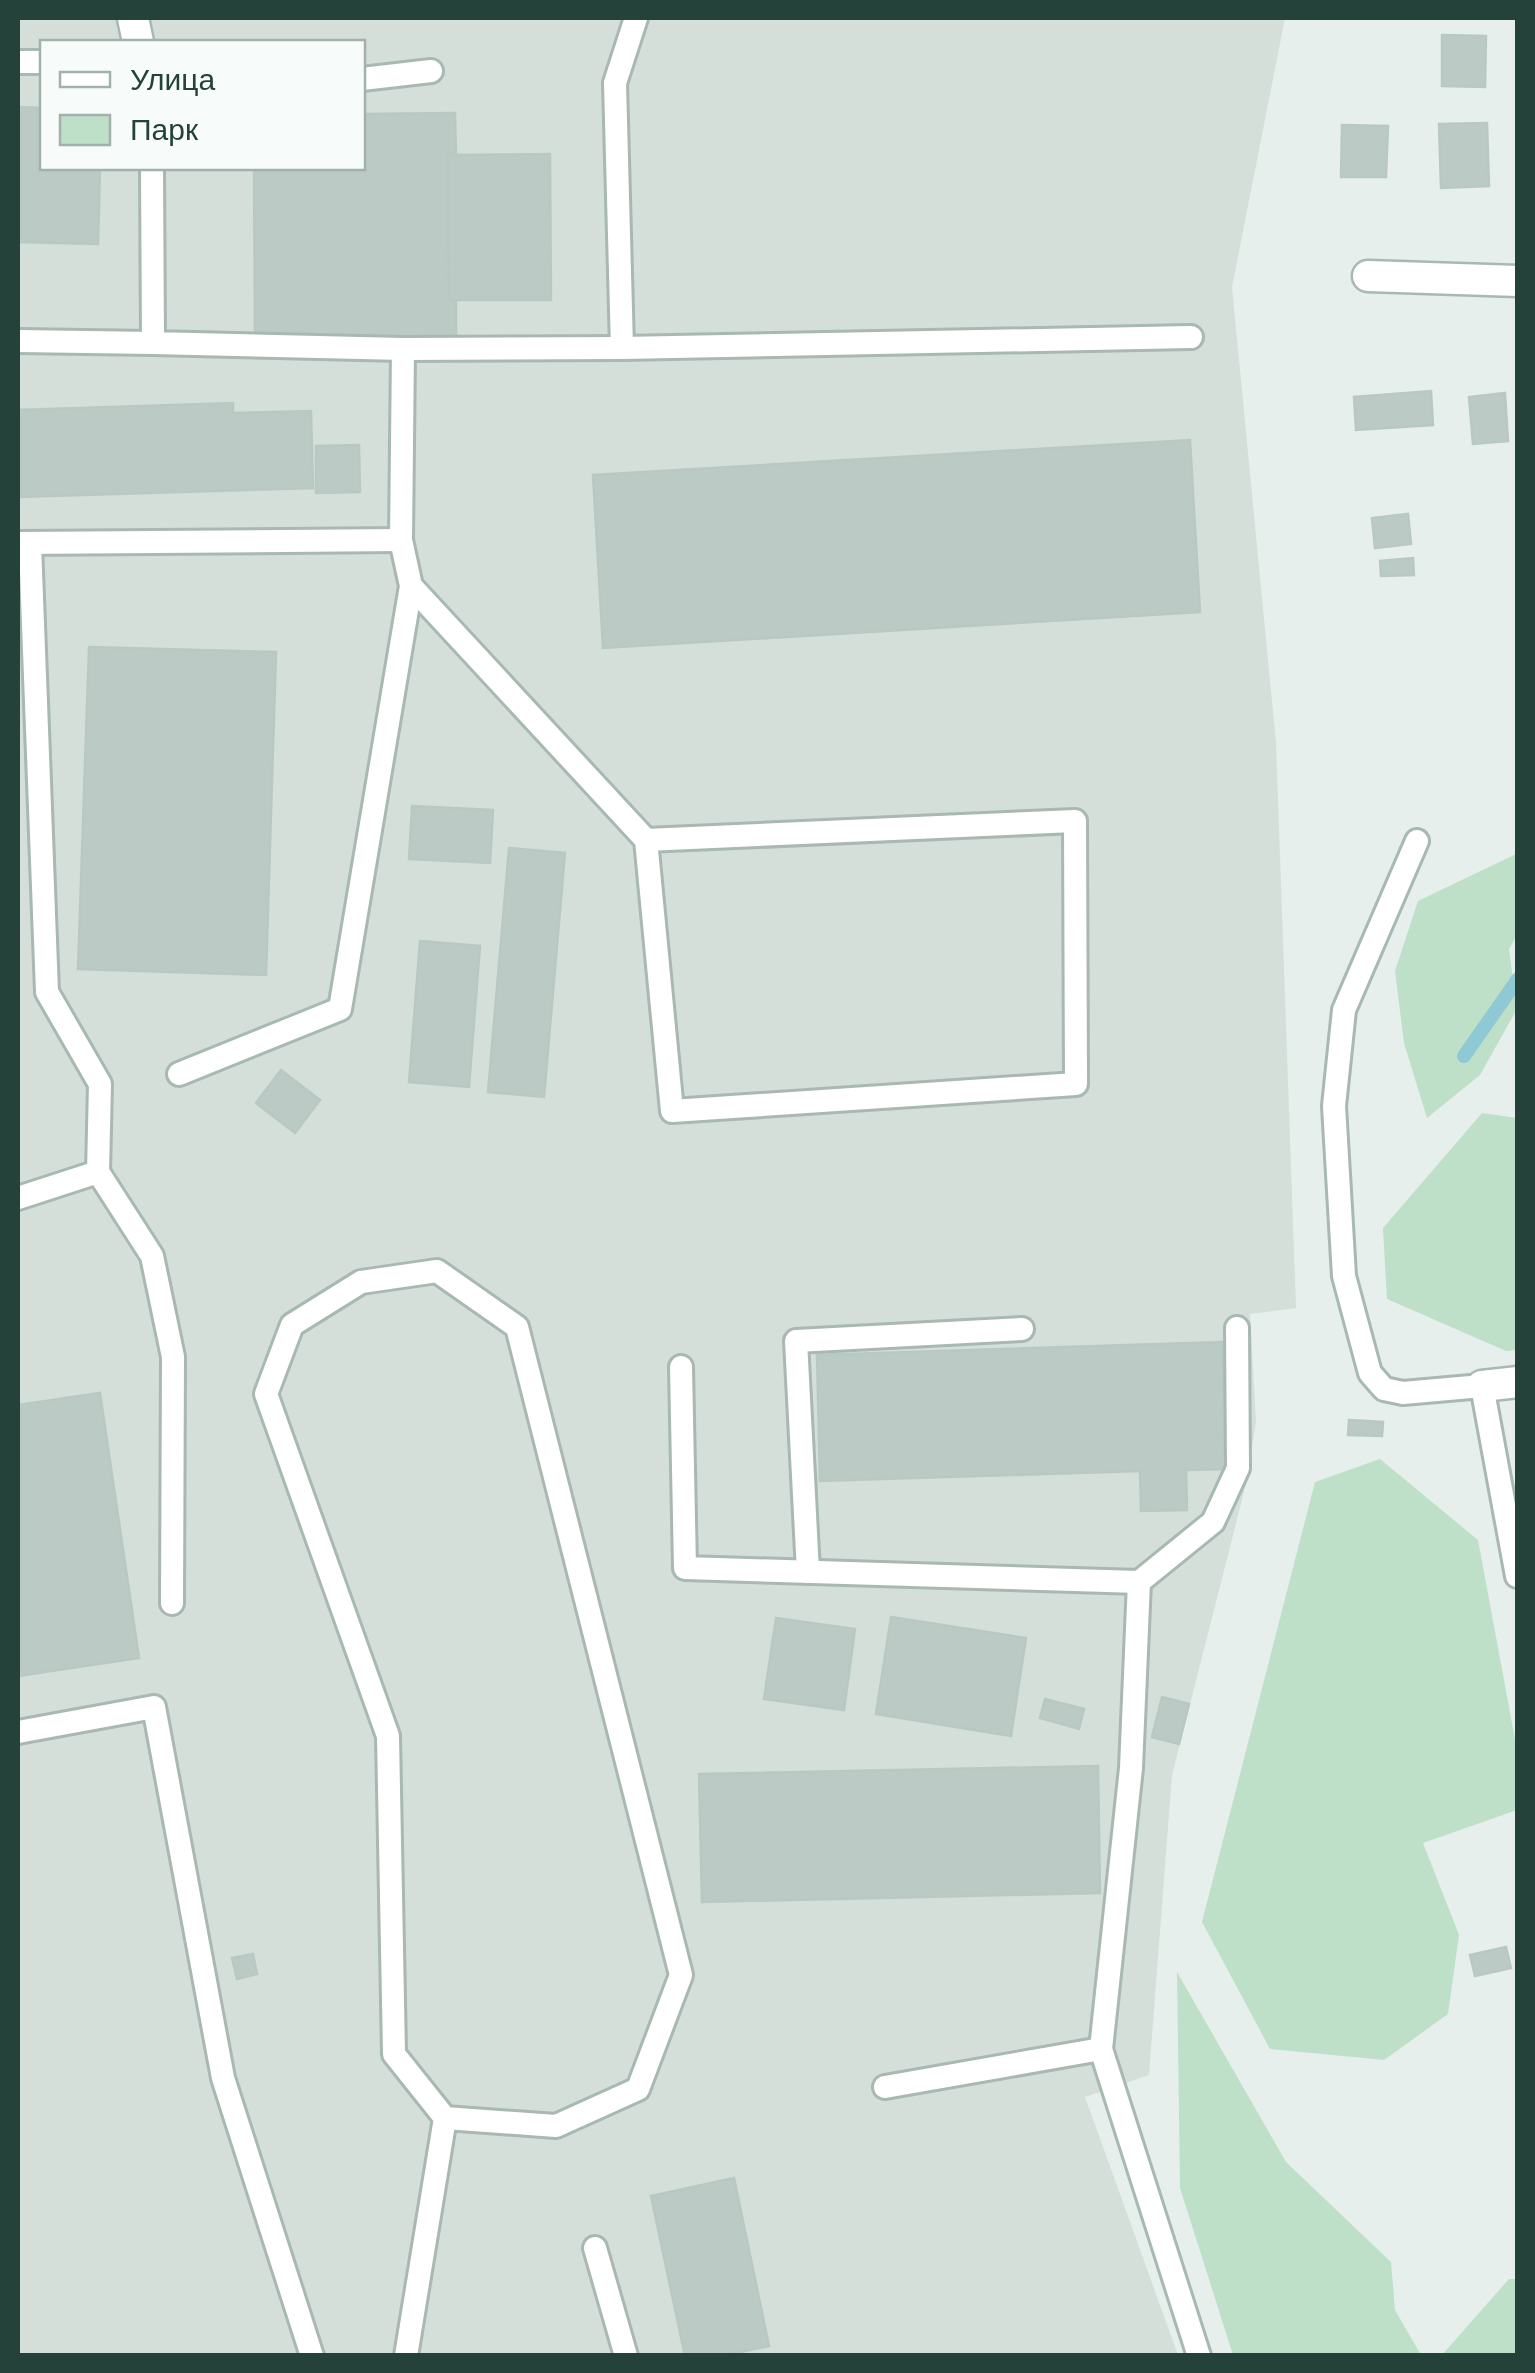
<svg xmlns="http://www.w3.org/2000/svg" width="1535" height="2373" font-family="Barlow,sans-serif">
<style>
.built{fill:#d4dfda;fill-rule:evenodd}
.green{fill:#bfe0c8}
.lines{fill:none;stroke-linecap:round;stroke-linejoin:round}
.stream{stroke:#8ec9d4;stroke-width:14}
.building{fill:#bbcac4;stroke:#b8c9c2;stroke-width:2.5}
.service-casing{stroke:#a8b8b2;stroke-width:28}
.minor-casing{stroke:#a8b8b2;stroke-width:35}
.service{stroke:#fff;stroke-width:22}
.minor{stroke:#fff;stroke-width:30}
</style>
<rect width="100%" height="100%" fill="#e6efeb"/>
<!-- built -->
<path class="built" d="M18 18H1285L1232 287 1276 743 1296 1308 1250 1314 1256 1422 1246 1484 1172 1775 1149 2075 1085 2097 1178 2355H18ZM42 42H362V168H42Z"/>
<!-- green -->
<g class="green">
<path d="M1516 854 1517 935 1509 949 1517 1009 1480 1075 1427 1118 1404 1043 1395 971 1418 901Z"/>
<path d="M1482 1113 1517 1118V1350L1506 1351 1387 1299 1383 1228Z"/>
<path d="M1380 1459 1478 1540 1517 1750V1810L1423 1843 1459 1935 1448 2014 1384 2060 1270 2049 1202 1922 1315 1482Z"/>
<path d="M1177 1972 1286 2162 1391 2262 1395 2310 1421 2355H1233L1180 2188Z"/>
<path d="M1509 2279H1517V2355H1442Z"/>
</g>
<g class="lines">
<!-- stream -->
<path class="stream" d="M1464 1056 1518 979"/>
</g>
<!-- building -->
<g class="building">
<path d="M1442 35 1486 36 1485 87 1442 86Z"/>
<path d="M18 107 42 108V168H100L98 244 18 242Z"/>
<path d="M455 113 456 154 448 155 449 300H456V338L255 340 254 168H362V114Z"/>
<path d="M1487 123 1489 186 1441 188 1439 124Z"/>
<path d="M1342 125 1388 126 1386 177H1341Z"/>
<path d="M550 154 551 300H449L448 155Z"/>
<path d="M1431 391 1433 425 1356 430 1354 397Z"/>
<path d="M1505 393 1508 441 1473 444 1469 397Z"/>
<path d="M233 403V413L311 411 313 488 18 497V410Z"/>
<path d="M1190 440 1200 612 603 648 593 475Z"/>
<path d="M359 445 360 492 316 493V446Z"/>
<path d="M1408 514 1411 544 1375 548 1372 518Z"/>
<path d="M1413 558 1414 575 1381 576 1380 561Z"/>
<path d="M89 647 276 652 266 975 78 969Z"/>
<path d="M412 806 493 810 490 863 409 859Z"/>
<path d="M509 848 565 853 544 1097 488 1092Z"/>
<path d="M420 941 480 946 469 1087 409 1082Z"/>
<path d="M281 1070 320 1100 295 1133 256 1103Z"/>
<path d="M1222 1342 1226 1469 1186 1470 1187 1510 1141 1511 1140 1471 820 1481 817 1355Z"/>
<path d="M100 1393 139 1658 18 1676V1405Z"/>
<path d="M1349 1420 1383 1422 1382 1436 1348 1435Z"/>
<path d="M891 1617 1026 1638 1011 1736 876 1714Z"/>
<path d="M776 1618 855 1629 844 1710 764 1699Z"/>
<path d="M1162 1697 1189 1704 1179 1744 1152 1737Z"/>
<path d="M1045 1699 1084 1709 1079 1729 1040 1718Z"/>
<path d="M1098 1766 1100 1893 702 1902 699 1774Z"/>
<path d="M1506 1947 1511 1968 1475 1976 1470 1955Z"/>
<path d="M253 1954 257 1974 237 1979 232 1958Z"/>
<path d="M734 2178 769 2346 722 2356H685L651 2196Z"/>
</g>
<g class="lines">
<!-- service casing -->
<g class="service-casing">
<g id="service">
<path d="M18 62H42"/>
<path d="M362 79 431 71"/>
<path d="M152 168 153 343 403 349 401 540 411 586 340 1009 179 1074"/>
<path d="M18 341 153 343"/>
<path d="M622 348 615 83 636 18"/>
<path d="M403 349 622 348 1191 337"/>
<path d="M18 543 401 540"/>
<path d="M30 545 47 992 100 1084 98 1172 152 1256 173 1357 172 1603"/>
<path d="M411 586 646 840 672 1111 1076 1084 1075 821 646 840"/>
<path d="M1417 841 1344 1010 1334 1106 1344 1276 1370 1373 1384 1389 1403 1393 1482 1386 1517 1576"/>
<path d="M18 1198 98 1172"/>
<path d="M681 1367 685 1568 1139 1582 1213 1522 1238 1468 1237 1328"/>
<path d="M808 1572 796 1341 1022 1329"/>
<path d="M1139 1582 1131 1768 1101 2049 1199 2356"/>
<path d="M18 1732 154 1707 223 2078 312 2356"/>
<path d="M885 2087 1101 2049"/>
<path d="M595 2248 626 2356"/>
<path d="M406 2356 445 2118 394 2054 388 1736 266 1394 292 1325 361 1282 437 1271 517 1327 681 1975 638 2089 556 2126 445 2118"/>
</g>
</g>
<!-- minor casing -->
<g class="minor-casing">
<g id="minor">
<path d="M133 18 138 42"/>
<path d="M1368 276 1518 281"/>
<path d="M1482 1386 1518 1382"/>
</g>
</g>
<!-- service -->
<use href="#service" class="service"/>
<!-- minor -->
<use href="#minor" class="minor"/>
</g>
<!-- border -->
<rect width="1535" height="2373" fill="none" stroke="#24423a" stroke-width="40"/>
<!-- legend -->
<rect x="40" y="40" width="325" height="130" fill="#f7fbf9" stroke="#a3b1ad" stroke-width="2.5"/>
<rect x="60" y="72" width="50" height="15" fill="#ffffff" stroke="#a3b1ad" stroke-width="2.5"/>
<text x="130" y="90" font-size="30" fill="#24423a">Улица</text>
<rect x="60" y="115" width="50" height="30" fill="#bfe0c8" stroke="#a3b1ad" stroke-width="2.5"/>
<text x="130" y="140" font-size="30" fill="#24423a">Парк</text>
</svg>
